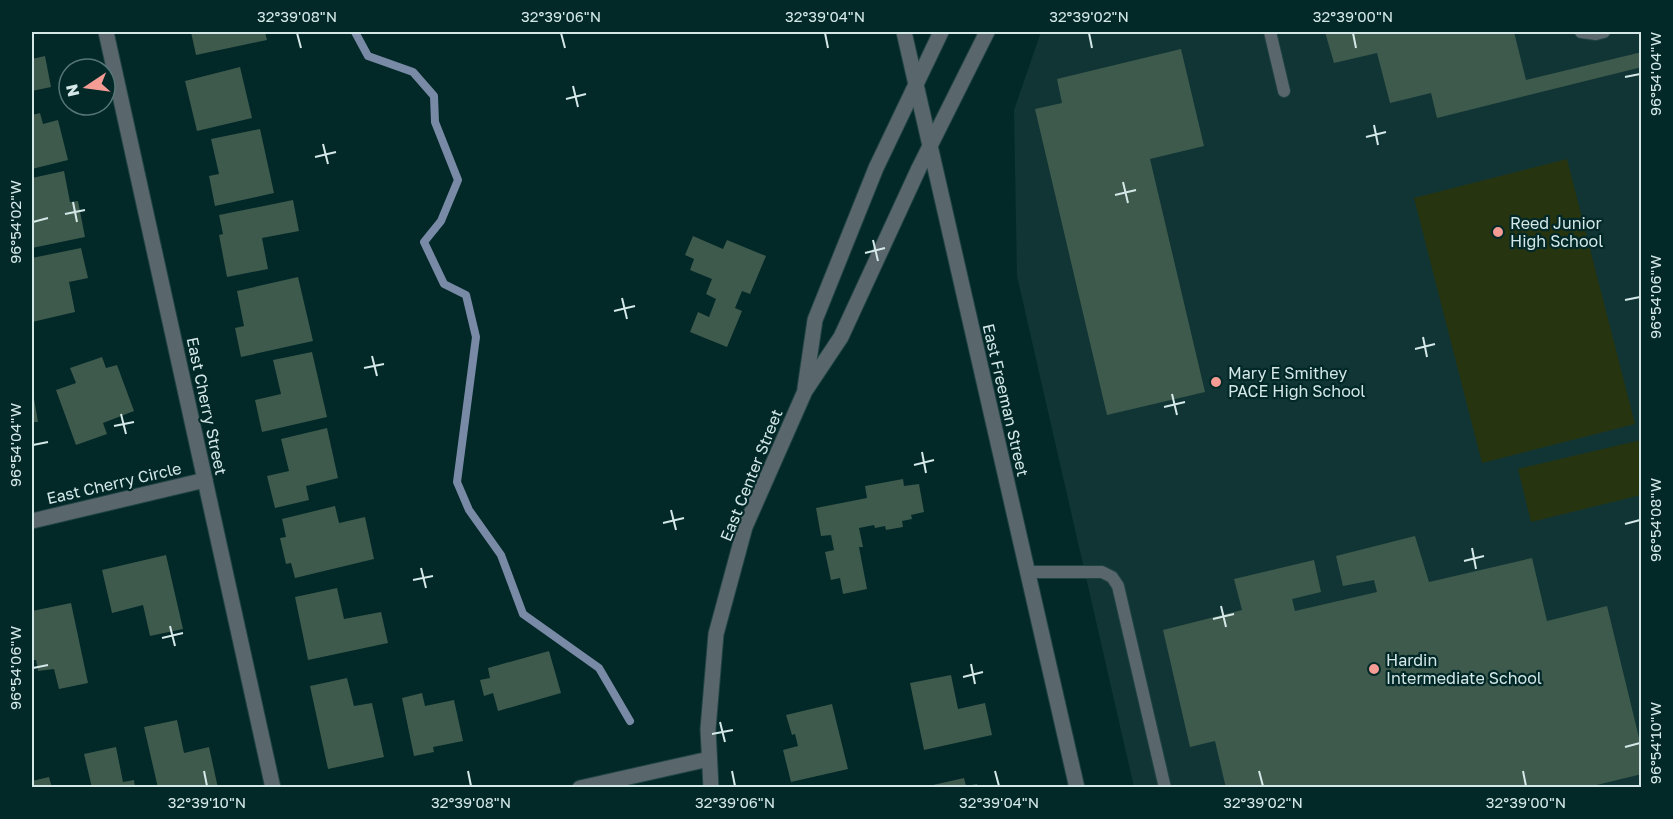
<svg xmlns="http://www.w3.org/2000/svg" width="1673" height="819" font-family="'Golos Text',sans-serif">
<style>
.built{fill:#113535}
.green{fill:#263410}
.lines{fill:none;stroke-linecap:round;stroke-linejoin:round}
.stream{stroke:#798aa6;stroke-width:8}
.building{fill:#3e5a4c}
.service-casing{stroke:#204343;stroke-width:14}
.minor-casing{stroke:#204343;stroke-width:17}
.tertiary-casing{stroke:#204343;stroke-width:17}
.service{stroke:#59666c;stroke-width:12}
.minor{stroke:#59666c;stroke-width:15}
.tertiary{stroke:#59666c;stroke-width:15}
.ticks{fill:none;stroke:#d5e8e8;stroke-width:2}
.poi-dot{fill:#f59c95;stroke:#022828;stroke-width:2}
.labels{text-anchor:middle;stroke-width:4.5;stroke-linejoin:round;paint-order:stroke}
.poi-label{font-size:16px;fill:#d5e8e8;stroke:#022828;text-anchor:start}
.street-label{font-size:16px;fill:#d5e8e8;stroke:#022828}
.neatline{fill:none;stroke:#d5e8e8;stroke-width:2}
.ticks-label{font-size:15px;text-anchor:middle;fill:#d5e8e8}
</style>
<rect width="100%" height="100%" fill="#022828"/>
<!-- built -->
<path class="built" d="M1041 32H1641V787H1134L1017 276 1014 110Z"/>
<!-- green -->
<g class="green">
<path d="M1567 159 1635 424 1482 463 1414 198Z"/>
<path d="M1641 440V495L1531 522 1518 469Z"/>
</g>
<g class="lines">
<!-- stream -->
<path class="stream" d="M355 32 368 56 413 72 434 96 435 122 458 180 441 221 424 242 444 284 466 295 476 337 457 482 469 510 501 555 523 614 599 668 630 721"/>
</g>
<!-- building -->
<g class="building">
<path d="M191 32H265L267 40 196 55Z"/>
<path d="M1325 32H1514L1526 80 1642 52V67L1437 118 1431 93 1390 103 1377 53 1334 63Z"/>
<path d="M1181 49 1204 146 1150 159 1205 392 1107 415 1035 109 1062 103 1057 79Z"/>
<path d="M45 56 51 87 32 91V59Z"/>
<path d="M240 67 252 118 197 131 185 81Z"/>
<path d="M40 113 43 124 58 120 68 160 32 169V115Z"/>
<path d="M260 129 274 193 215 206 209 176 219 174 211 139Z"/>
<path d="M64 171 70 202 78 201 85 237 32 248V178Z"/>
<path d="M293 200 299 231 262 238 268 269 227 277 219 235 223 234 219 215Z"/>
<path d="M693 236 723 249 727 240 766 256 750 294 742 291 735 308 742 311 727 347 690 332 698 312 709 317 716 299 706 294 712 279 690 270 694 259 685 255Z"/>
<path d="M81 248 88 278 69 282 75 312 32 322V258Z"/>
<path d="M298 277 313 341 241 357 235 328 244 326 237 291Z"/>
<path d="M312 352 327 417 262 432 255 400 281 394 273 360Z"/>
<path d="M102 357 106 368 117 365 134 411 103 423 107 434 76 445 56 390 76 383 70 368Z"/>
<path d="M32 387 38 422H32Z"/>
<path d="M327 428 338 478 306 486 309 500 275 508 267 476 289 471 281 439Z"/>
<path d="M903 479 904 486 919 484 924 512 911 515 912 519 902 521 903 527 886 530 885 526 875 528 874 525 859 528 863 547H859L867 589 843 594 840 578 831 580 825 552 834 550 831 535 821 536 816 508 867 498 865 486Z"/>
<path d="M335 506 339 523 365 517 374 559 295 578 291 563 286 564 280 538 286 537 282 519Z"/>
<path d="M1415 536 1429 582 1532 558 1547 621 1607 606 1642 750V774L1584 788H1226L1215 741 1190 747 1163 630 1242 610 1234 579 1314 560 1321 592 1292 599 1295 611 1377 592 1374 580 1343 586 1336 556Z"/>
<path d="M166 555 183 629 150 636 143 605 112 613 102 570Z"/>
<path d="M337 588 344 619 381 612 388 643 308 660 295 597Z"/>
<path d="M71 603 88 683 59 689 54 669 38 671 36 660H32V611Z"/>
<path d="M549 651 561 693 498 711 493 693 484 696 480 680 490 678 488 668Z"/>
<path d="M951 675 958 709 985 703 992 735 924 750 910 683Z"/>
<path d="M347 678 354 706 372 703 384 757 328 769 310 686Z"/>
<path d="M422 693 425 706 454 700 463 741 433 747 434 752 414 756 402 698Z"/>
<path d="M832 704 848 769 791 782 783 750 798 746 795 734 792 735 786 715Z"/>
<path d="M177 720 184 753 209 747 218 788H158L144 727Z"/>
<path d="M116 747 123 782 134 780 135 788H92L84 754Z"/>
<path d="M49 777 52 788H32V781Z"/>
<path d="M964 778 966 786 977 784 978 788H934L933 785Z"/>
</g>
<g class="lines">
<!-- service casing -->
<g class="service-casing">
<g id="service">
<path d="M1270 32 1284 91"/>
<path d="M1581 32 1596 34 1604 32"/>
<path d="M1027 572H1102L1112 577 1118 586 1165 788"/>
</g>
</g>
<!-- minor casing -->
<g class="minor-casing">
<g id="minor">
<path d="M106 32 273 788"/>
<path d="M32 521 205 480"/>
</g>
</g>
<!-- tertiary casing -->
<g class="tertiary-casing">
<g id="tertiary">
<path d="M904 32 1077 788"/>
<path d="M805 388 815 320 876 168 941 32"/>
<path d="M580 788 709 759"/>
<path d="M711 788 708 729 716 634 745 527 805 391 841 337 919 168 987 32"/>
</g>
</g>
<!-- service -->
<use href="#service" class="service"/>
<!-- minor -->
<use href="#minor" class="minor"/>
<!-- tertiary -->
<use href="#tertiary" class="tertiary"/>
</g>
<!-- ticks -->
<path class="ticks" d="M297 33 301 48M561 33 565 48M825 33 828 48M1089 33 1092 48M1353 33 1356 48M1625 77 1640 74M573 86 578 107M566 99 586 94M1374 125 1378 145M1366 137 1386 132M323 144 328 164M315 157 336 152M1123 182 1128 203M1115 195 1136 190M73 202 77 222M65 214 85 210M33 222 48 218M873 240 878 261M865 253 885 248M622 298 627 319M1625 300 1640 297M614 311 635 306M1423 337 1427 357M1415 349 1435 344M372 356 377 376M364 368 384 364M1172 394 1177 415M1164 407 1185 402M121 414 126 434M114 426 134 422M33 445 48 442M922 452 926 473M914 465 934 460M671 510 676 530M663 523 684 518M1625 524 1640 520M1472 548 1476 569M1464 561 1484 556M421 568 426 588M413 580 433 576M1221 606 1226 627M1213 619 1234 614M170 626 175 646M162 638 183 633M971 664 975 684M33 668 48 665M963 677 983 672M720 722 725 742M712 734 733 730M1625 747 1640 743M204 771 207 786M468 771 471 786M732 771 735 786M995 771 999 786M1259 771 1263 786M1523 771 1526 786"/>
<!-- markers -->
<g class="poi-dot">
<circle cx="1498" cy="232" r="6"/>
<circle cx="1216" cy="382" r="6"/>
<circle cx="1374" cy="669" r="6"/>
</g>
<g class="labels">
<!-- poi labels -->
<g class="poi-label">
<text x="1510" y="229">Reed Junior<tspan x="1510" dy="18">High School</tspan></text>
<text x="1228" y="379">Mary E Smithey<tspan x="1228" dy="18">PACE High School</tspan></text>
<text x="1386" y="666">Hardin<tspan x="1386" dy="18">Intermediate School</tspan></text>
</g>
<!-- street labels -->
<g class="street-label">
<text transform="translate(1006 400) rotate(77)" y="6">East Freeman Street</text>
<text transform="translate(207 406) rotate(78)" y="6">East Cherry Street</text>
<text transform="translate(751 475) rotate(-68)" y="6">East Center Street</text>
<text transform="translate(114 483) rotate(-13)" y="6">East Cherry Circle</text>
</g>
</g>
<!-- border -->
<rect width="1673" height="819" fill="none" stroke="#022828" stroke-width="66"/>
<!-- north arrow -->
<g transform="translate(87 87) rotate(257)"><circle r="28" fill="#022828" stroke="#567575" stroke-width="1.5"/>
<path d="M0-4.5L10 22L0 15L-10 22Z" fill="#f59c95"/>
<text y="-9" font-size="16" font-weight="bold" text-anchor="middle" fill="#d5e8e8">N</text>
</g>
<rect x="33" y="33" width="1607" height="753" class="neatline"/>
<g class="ticks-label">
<text x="297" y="22">32°39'08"N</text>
<text x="561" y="22">32°39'06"N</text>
<text x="825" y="22">32°39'04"N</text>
<text x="1089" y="22">32°39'02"N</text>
<text x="1353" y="22">32°39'00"N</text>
<text transform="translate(1656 74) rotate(-90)" y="5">96°54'04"W</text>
<text transform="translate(16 222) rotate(-90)" y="5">96°54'02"W</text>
<text transform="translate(1656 297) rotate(-90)" y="5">96°54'06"W</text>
<text transform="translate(16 445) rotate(-90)" y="5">96°54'04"W</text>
<text transform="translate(1656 520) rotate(-90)" y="5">96°54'08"W</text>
<text transform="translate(16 668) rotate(-90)" y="5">96°54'06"W</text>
<text transform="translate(1656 743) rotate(-90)" y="5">96°54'10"W</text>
<text x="207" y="808">32°39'10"N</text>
<text x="471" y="808">32°39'08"N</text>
<text x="735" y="808">32°39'06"N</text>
<text x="999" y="808">32°39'04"N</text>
<text x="1263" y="808">32°39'02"N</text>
<text x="1526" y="808">32°39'00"N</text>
</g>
</svg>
